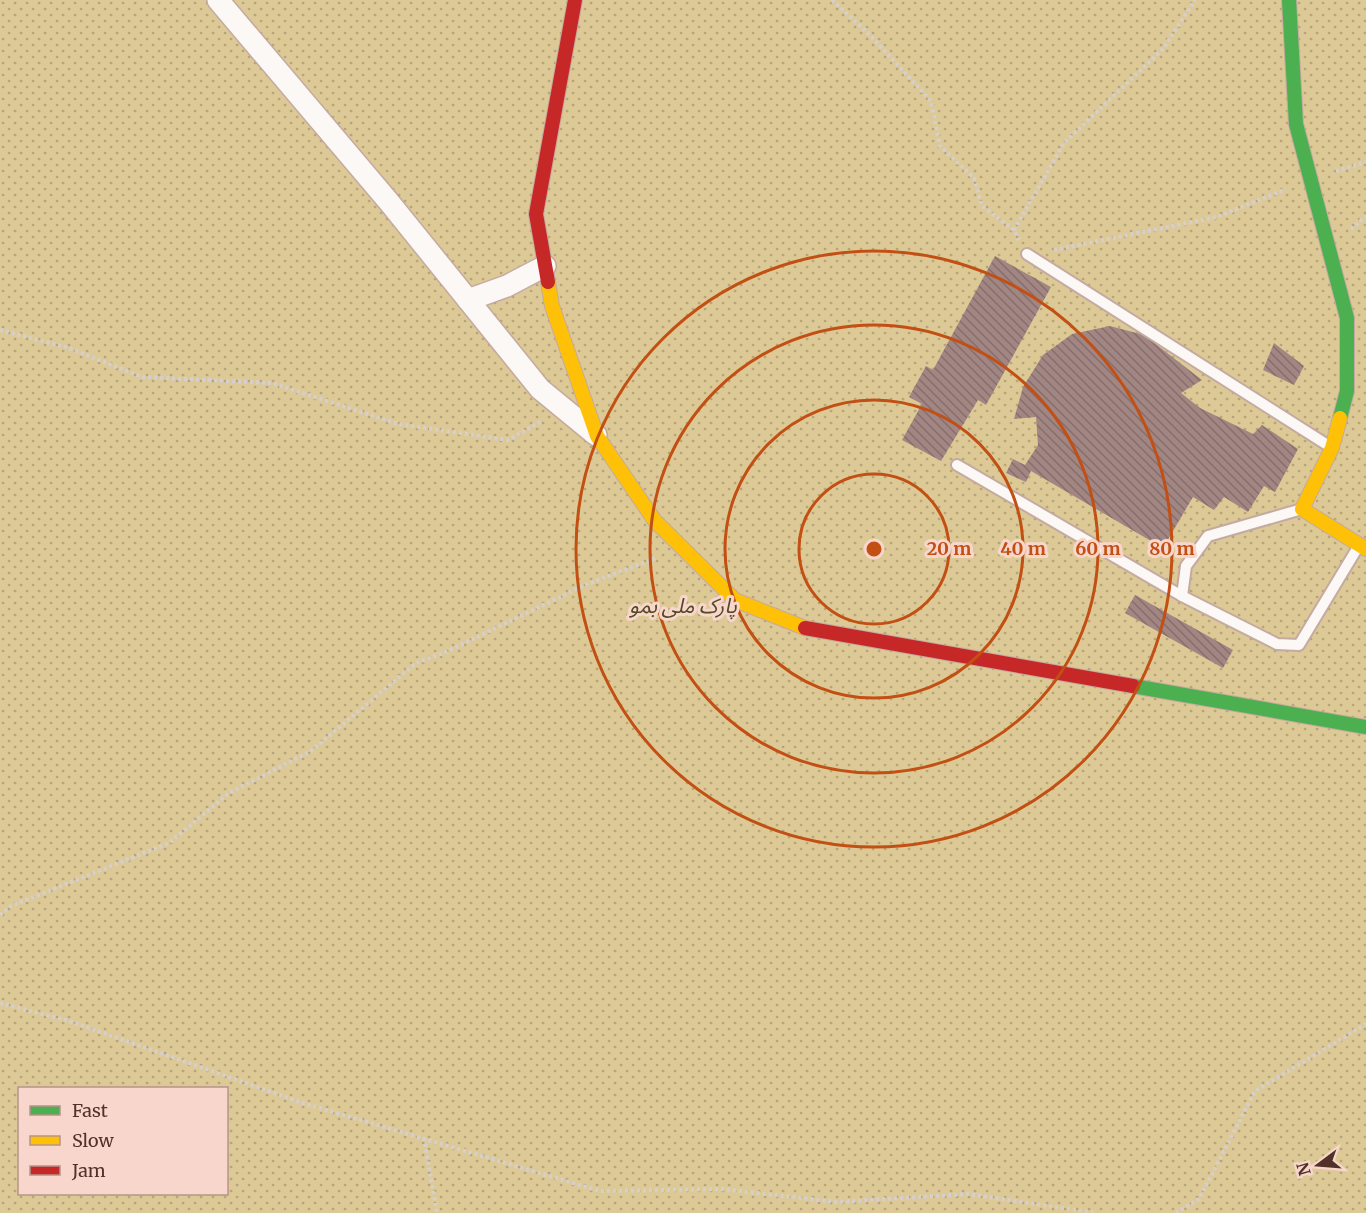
<svg xmlns="http://www.w3.org/2000/svg" width="1366" height="1213" font-family="Merriweather,'Noto Sans Arabic',serif">
<style>
.park{fill:url(#park-dots);fill-rule:evenodd}
.building{fill:url(#building-back-hatch)}
.lines{fill:none;stroke-linecap:round;stroke-linejoin:round}
.lane-casing{stroke:#c4aaa1;stroke-width:14}
.street-casing{stroke:#c4aaa1;stroke-width:24}
.fast-casing{stroke:#c4aaa1;stroke-width:16}
.slow-casing{stroke:#c4aaa1;stroke-width:16}
.jam-casing{stroke:#c4aaa1;stroke-width:16}
.path{stroke:#d7cfcc;stroke-width:4;stroke-dasharray:3 3;stroke-linecap:butt}
.lane{stroke:#fbf8f6;stroke-width:10}
.street{stroke:#fbf8f6;stroke-width:21}
.fast{stroke:#4caf50;stroke-width:14}
.slow{stroke:#ffc107;stroke-width:14}
.jam{stroke:#c62828;stroke-width:14}
.ring{fill:none;stroke:#c24f13;stroke-width:3}
.labels{text-anchor:middle;stroke-width:6;stroke-linejoin:round;paint-order:stroke}
.park-label{font-size:21px;font-style:italic;fill:#514a23;stroke:#f8d6cc}
.centre{fill:#c24f13;stroke:#f8d6cc;stroke-width:3}
.ring-label{font-size:18px;text-anchor:middle;font-weight:bold;fill:#c24f13;stroke:#f8d6cc;stroke-width:6;stroke-linejoin:round;paint-order:stroke}
</style>
<defs>
<pattern id="park-dots" width="8" height="8" patternUnits="userSpaceOnUse" patternTransform="scale(1.5)"><rect width="8" height="8" fill="#ddc995"/><path d="M2 2h.1M6 6h.1" fill="none" stroke="#b6a47a" stroke-width="1.8" stroke-linecap="round"/></pattern>
<pattern id="building-back-hatch" width="6" height="6" patternUnits="userSpaceOnUse" patternTransform="scale(1.5)"><rect width="6" height="6" fill="#a18683"/><path d="M-1 5l2 2M0 0l6 6M5-1l2 2" fill="none" stroke="#866e6b"/></pattern>
</defs>
<rect width="100%" height="100%" fill="#e7cdc4"/>
<!-- park -->
<path class="park" d="M0 0H1366V1213H0ZM20 1088H226V1194H20Z"/>
<!-- building -->
<g class="building">
<path d="M995 256 1051 287 986 405 978 400 941 461 902 440 922 404 909 397 926 366 933 370Z"/>
<path d="M1110 326 1144 335 1202 380 1181 393 1200 408 1253 434 1262 425 1298 449 1275 492 1264 486 1248 512 1224 497 1214 510 1193 497 1163 548 1031 471 1026 482 1006 473 1013 459 1025 465 1038 445 1036 417 1014 419 1023 387 1043 355 1072 334Z"/>
<path d="M1274 343 1304 366 1294 385 1263 370Z"/>
<path d="M1135 595 1233 650 1223 668 1125 613Z"/>
</g>
<g class="lines">
<!-- lane casing -->
<g class="lane-casing">
<g id="lane">
<path d="M1027 254 1329 446"/>
<path d="M957 465 1182 596"/>
<path d="M1302 509 1208 536 1186 566 1182 596 1277 644 1299 645 1358 547"/>
</g>
</g>
<!-- street casing -->
<g class="street-casing">
<g id="street">
<path d="M218 0 389 202 540 389 596 435"/>
<path d="M468 300 507 286 545 266"/>
</g>
</g>
<!-- fast casing -->
<g class="fast-casing">
<g id="fast">
<path d="M1289 0 1296 124 1347 318V391L1340 418"/>
<path d="M1133 686 1366 727"/>
</g>
</g>
<!-- slow casing -->
<g class="slow-casing">
<g id="slow">
<path d="M548 282 552 306 597 436 655 521 735 600 805 628"/>
<path d="M1340 418 1332 448 1302 509 1366 549"/>
</g>
</g>
<!-- jam casing -->
<g class="jam-casing">
<g id="jam">
<path d="M548 282 536 214 575 0"/>
<path d="M805 628 1133 686"/>
</g>
</g>
<!-- path -->
<g class="path">
<path d="M832 0 871 36 931 101 940 146 974 178 982 206 1014 230 1019 240"/>
<path d="M1336 171 1366 162"/>
<path d="M1351 229 1366 216"/>
<path d="M1014 230 1064 143 1163 49 1195 0"/>
<path d="M1054 250 1217 217 1286 189"/>
<path d="M0 330 69 348 142 377 272 383 398 424 508 440 542 421"/>
<path d="M0 915 11 906 169 843 229 793 311 751 416 663 446 652 585 585 656 558"/>
<path d="M0 1003 69 1021 303 1103 600 1191 721 1189 837 1202 968 1194 1096 1213"/>
<path d="M424 1138 437 1213"/>
<path d="M1176 1213 1199 1199 1255 1091 1366 1024"/>
</g>
<!-- lane -->
<use href="#lane" class="lane"/>
<!-- street -->
<use href="#street" class="street"/>
<!-- fast -->
<use href="#fast" class="fast"/>
<!-- slow -->
<use href="#slow" class="slow"/>
<!-- jam -->
<use href="#jam" class="jam"/>
</g>
<!-- distance rings -->
<g class="ring">
<circle cx="874" cy="549" r="75"/>
<circle cx="874" cy="549" r="149"/>
<circle cx="874" cy="549" r="224"/>
<circle cx="874" cy="549" r="298"/>
</g>
<g class="labels">
<!-- park labels -->
<g class="park-label">
<text x="683" y="613">پارک ملی بمو</text>
</g>
</g>
<circle cx="874" cy="549" r="9" class="centre"/>
<g class="ring-label">
<text x="949" y="555">20 m</text>
<text x="1023" y="555">40 m</text>
<text x="1098" y="555">60 m</text>
<text x="1172" y="555">80 m</text>
</g>
<!-- legend -->
<rect x="18" y="1087" width="210" height="108" fill="#f8d6cc" stroke="#b6948a" stroke-width="1.5"/>
<rect x="30" y="1106" width="30" height="9" fill="#4caf50" stroke="#b6948a" stroke-width="1.5"/>
<text x="72" y="1117" font-size="18" fill="#523228">Fast</text>
<rect x="30" y="1136" width="30" height="9" fill="#ffc107" stroke="#b6948a" stroke-width="1.5"/>
<text x="72" y="1147" font-size="18" fill="#523228">Slow</text>
<rect x="30" y="1166" width="30" height="9" fill="#c62828" stroke="#b6948a" stroke-width="1.5"/>
<text x="72" y="1177" font-size="18" fill="#523228">Jam</text>
<!-- north arrow -->
<g transform="translate(1318 1165) rotate(254)" stroke="#f8d6cc" stroke-width="4.5" paint-order="stroke">
<path d="M0-4.5L10 22L0 15L-10 22Z" fill="#523228"/>
<text y="-9" font-size="16" font-weight="bold" text-anchor="middle" fill="#523228">N</text>
</g>
</svg>
